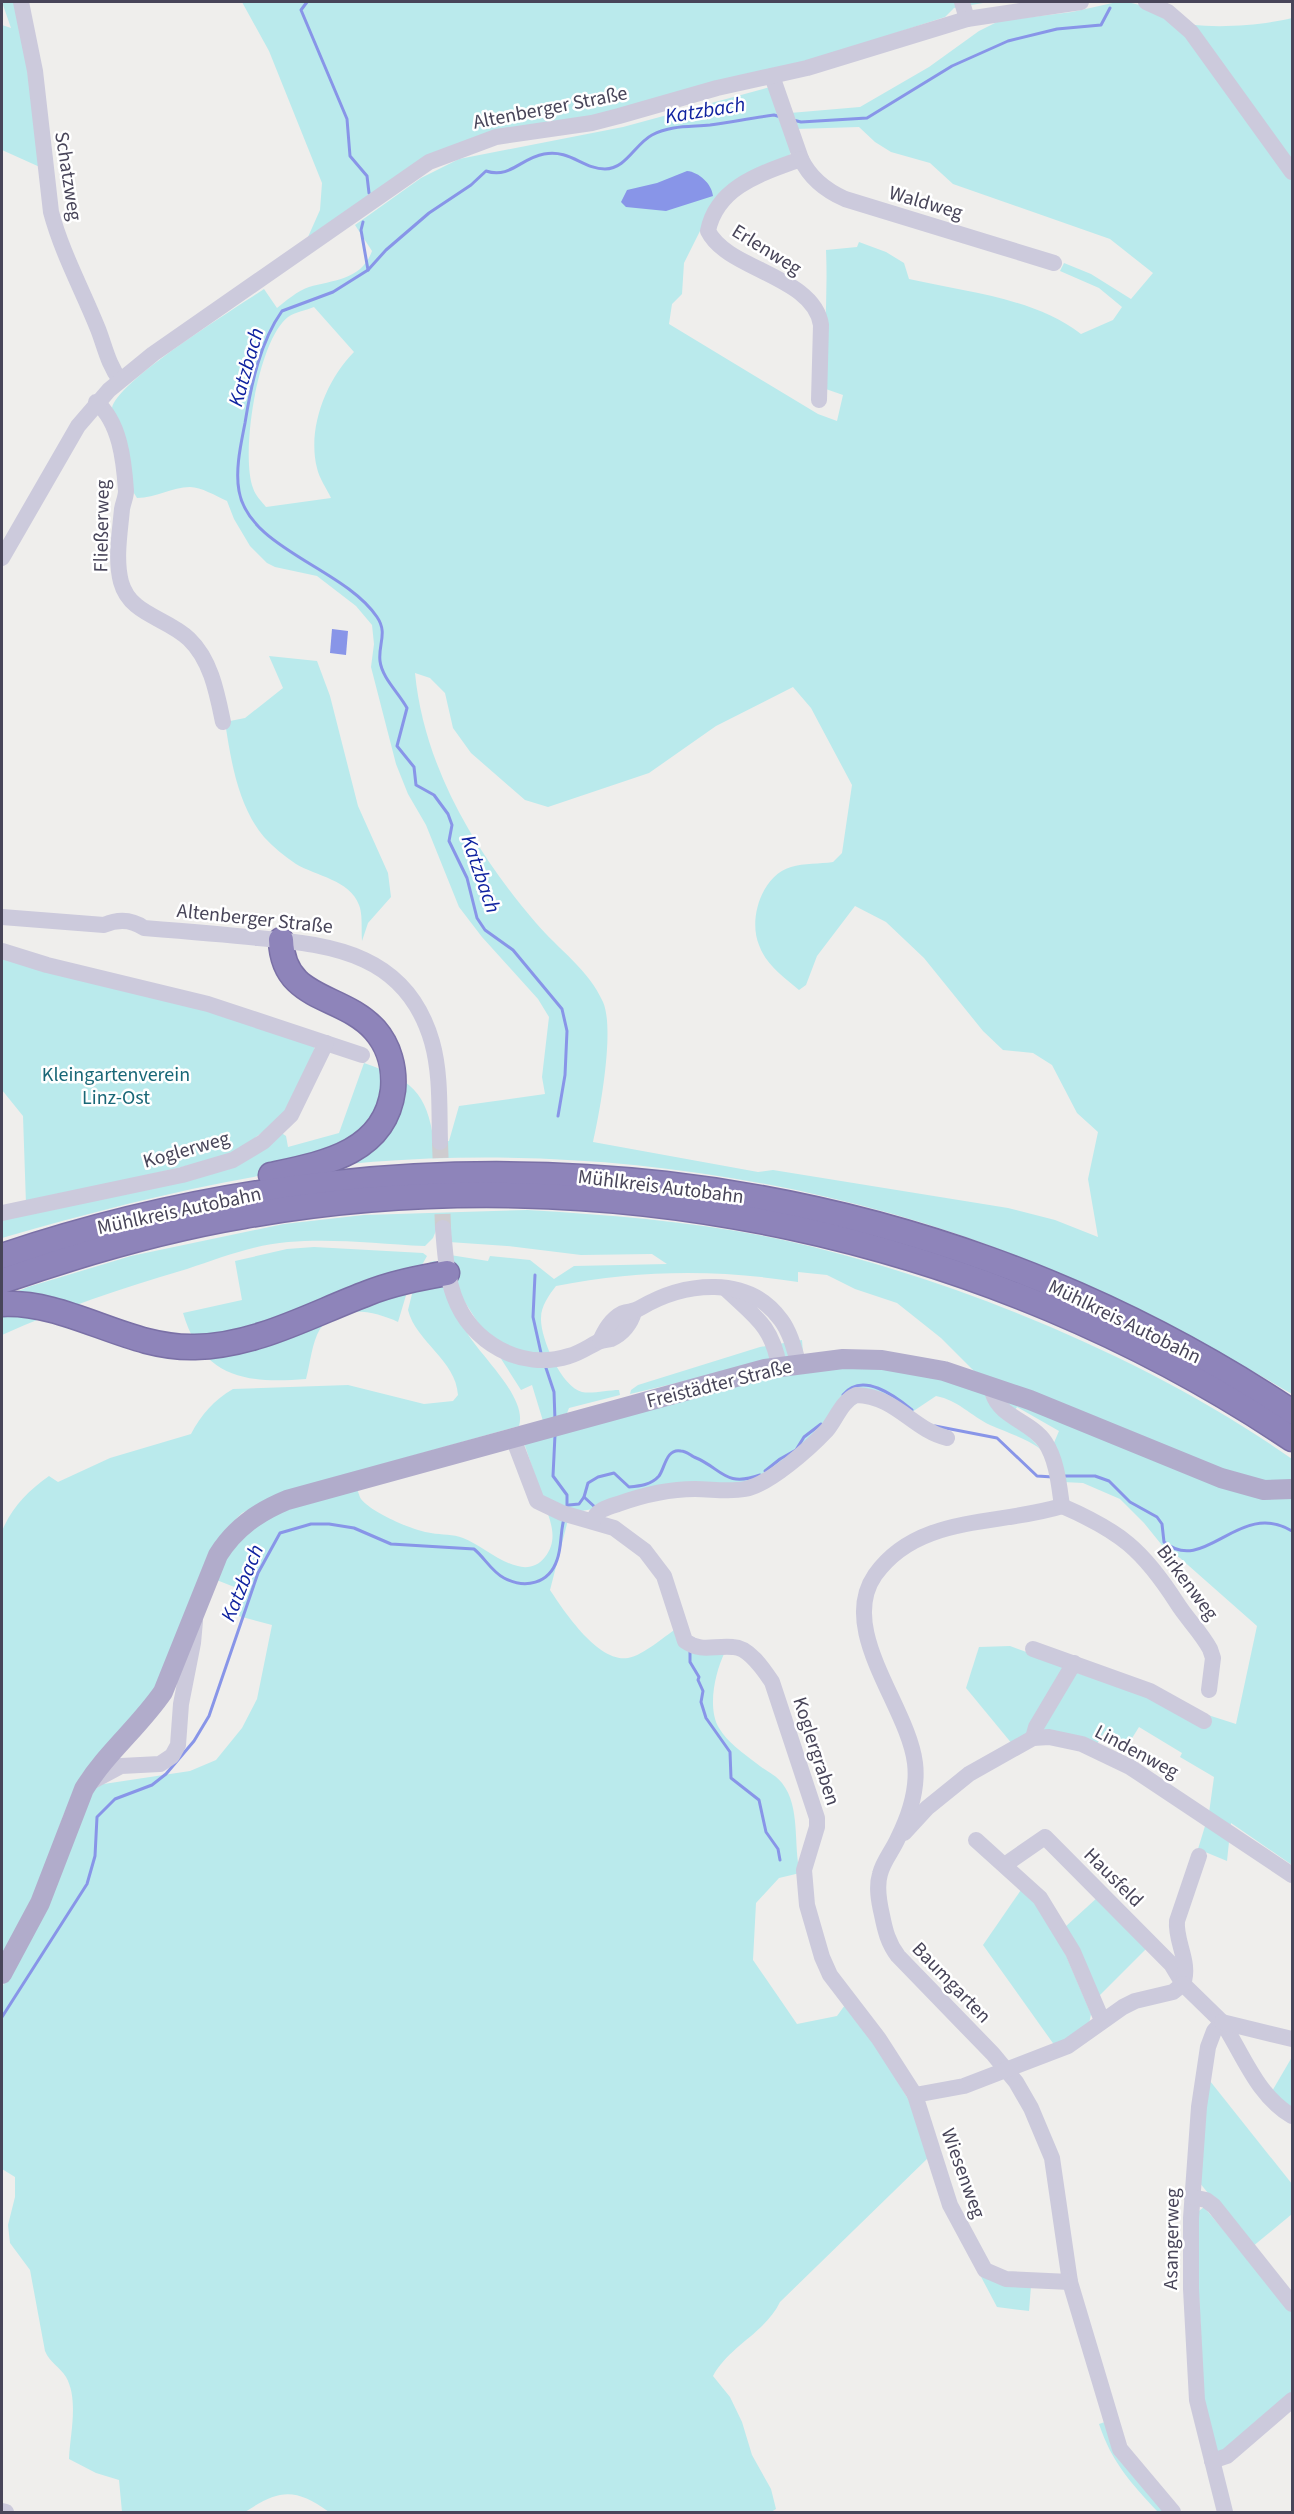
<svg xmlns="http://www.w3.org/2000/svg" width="1294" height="2514" font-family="'Source Sans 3',sans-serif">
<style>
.green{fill:#baeaec;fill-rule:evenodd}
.water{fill:#8895e8}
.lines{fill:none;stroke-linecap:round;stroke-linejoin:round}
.stream{stroke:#8895e8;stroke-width:3}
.minor-tunnel{stroke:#cecccf;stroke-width:16;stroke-dasharray:16 8;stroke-linecap:butt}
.highway-casing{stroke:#7a70a6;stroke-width:27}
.minor{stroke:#cccadc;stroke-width:16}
.major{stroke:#b1accb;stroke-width:20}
.highway{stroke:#8e84ba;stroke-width:24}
.labels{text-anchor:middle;stroke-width:5;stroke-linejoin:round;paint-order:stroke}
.street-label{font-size:20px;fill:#484559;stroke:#fff}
.park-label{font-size:20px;fill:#196777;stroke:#fff}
.water-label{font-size:21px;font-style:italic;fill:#1023a0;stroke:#fff}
</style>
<rect width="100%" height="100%" fill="#efeeec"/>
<!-- green -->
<g class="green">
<path d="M2 2H17L42 168 2 150V25L11 28Z"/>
<path d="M242 2H983V3L954 8 945 17 803 63 424 158 308 237 320 210 322 183 269 51Z"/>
<path d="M1117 2C1145 2 1145 10 1168 19 1198 31 1261 26 1292 18V1394C1209 1345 1124 1300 1034 1263 798 1166 516 1134 264 1175 176 1190 88 1213 2 1238V1218L184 1177 280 1132 286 1136 288 1147 339 1133 364 1063C411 1079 427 1092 434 1142L449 1141 459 1106 545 1094 542 1077 549 1017 538 999 482 937 459 907 426 825 408 794 396 764 371 667 374 644 372 625 356 606 317 576 275 567 267 563 250 546 234 519 227 501C216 496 201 487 190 487 172 487 156 498 137 498L127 482 112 408C118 380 236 308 264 289L277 308C286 301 297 291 309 287 333 280 362 280 372 251L355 225 421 178 459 159 623 127 770 87 792 150 789 156 705 221 684 263 682 294 672 304 669 324 818 414 837 421 843 395 823 388C824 341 828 296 826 250L857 247 859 242 886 252 904 263 909 279C966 292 1035 298 1081 334L1113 320 1122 307 1099 288 1060 271 1064 263 1091 274 1131 299 1153 273 1110 239 953 184 930 163 891 152 875 142 859 127 795 129 790 113 860 107 929 67 979 31 999 21 1072 12ZM314 307 354 352C326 380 307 429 317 468 319 478 327 489 331 498L266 507C262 502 255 495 253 488 240 453 258 340 288 317 295 312 307 310 314 307ZM415 673 430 678 445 693 453 728 471 753 525 800 548 807 649 773 716 726 793 687 811 708 852 785 842 853 833 862C820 864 804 863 791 867 762 875 748 919 759 945 766 965 784 977 799 990L806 985 817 956 855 906 886 922 924 958 983 1031 1003 1050 1033 1053 1052 1065 1077 1113 1098 1132 1088 1179 1098 1237 1055 1220 1008 1208 773 1170 758 1172 593 1142C600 1112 615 1029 603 1002 589 970 558 949 536 923 476 853 424 767 415 673Z"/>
<path d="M269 656 317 661 330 696 358 806 388 873 391 897 368 923 362 941C361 930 363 915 359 905 350 880 316 876 296 864 284 856 273 847 264 837 238 806 231 761 225 722L245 718 283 688Z"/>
<path d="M2 957 201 1007 314 1046 315 1051 289 1112 232 1155 26 1204 23 1116 2 1090Z"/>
<path d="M527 1210C613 1215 699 1222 783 1240 954 1278 1149 1358 1292 1459V1481L1279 1483 1246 1479 974 1371 941 1338 897 1303 855 1289 827 1275 798 1272V1282C717 1269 638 1270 556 1286 549 1295 541 1306 541 1318 540 1337 561 1387 582 1392 592 1394 608 1390 619 1390L620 1395 569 1408 567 1413 543 1421 532 1385 521 1390 459 1293 450 1255 488 1261 490 1256 530 1260 554 1279 574 1266 667 1264 652 1254 581 1255 507 1246 449 1242 437 1228 433 1238 425 1246C379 1244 334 1238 288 1242 253 1245 220 1258 187 1269 123 1288 62 1308 2 1335V1298L28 1287 131 1256 284 1224 364 1215Z"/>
<path d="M314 1247 423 1253 427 1256 407 1292 398 1322C374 1311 338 1303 320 1329 312 1342 310 1364 306 1379 247 1384 202 1378 183 1313L242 1300 235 1261 287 1249Z"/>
<path d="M435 1261 440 1266C448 1287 455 1311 466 1331 479 1355 528 1397 519 1426L286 1491 242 1513 226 1529 209 1552 155 1690 82 1774 63 1816 39 1884 2 1956V1531C12 1507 28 1491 49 1476L58 1482 110 1458 191 1434C201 1415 214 1400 233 1389L348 1385 424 1404 453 1401 458 1395C456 1360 416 1342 408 1310L412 1294 430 1262Z"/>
<path d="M802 1340 803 1353 630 1394 631 1390 638 1385 760 1347Z"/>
<path d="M864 1365 982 1388 1042 1450C1026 1438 1008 1433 990 1425 971 1416 958 1400 936 1396L912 1412 871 1392 755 1483 581 1511 572 1510 542 1496 524 1443 782 1373Z"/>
<path d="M1007 1397 1292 1495V1865L1231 1823 1227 1861 1198 1849 1209 1813 1214 1777 1180 1757 1182 1753 1139 1727 1129 1743 1105 1731 1096 1746 1041 1730 1074 1672 1236 1724 1257 1626 1180 1558 1165 1549 1144 1523 1120 1499 1083 1483 1063 1482 1053 1445 1059 1431 1017 1407 1014 1412 1006 1405Z"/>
<path d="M356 1486C358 1490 359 1496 361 1499 372 1513 414 1531 431 1533 442 1535 453 1534 463 1538 487 1547 523 1585 545 1557 556 1543 553 1529 548 1514L568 1520 550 1590C564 1611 598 1663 628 1658 644 1655 663 1637 676 1629L725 1652C715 1672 707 1708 719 1728 727 1742 743 1753 756 1763 764 1770 776 1775 782 1783 801 1807 793 1845 800 1873L779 1878 756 1903 753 1960 797 2024 837 2016 845 2005 866 2030 913 2107 929 2157 780 2302C765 2333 729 2346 713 2376L730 2397 742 2422 752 2455 771 2489 776 2509 771 2512H329C295 2488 280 2489 245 2512H122L119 2480 96 2473 69 2459C70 2434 79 2400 66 2377 60 2367 50 2363 45 2351L30 2270 10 2243 8 2225 15 2197V2177L2 2169V1987L20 1956 79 1814 97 1785 190 1771 216 1760 242 1728 257 1699 272 1625 235 1615 242 1590 214 1579 223 1561 259 1520Z"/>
<path d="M1010 1646 1065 1666 1028 1732 1013 1745 966 1688 979 1647Z"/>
<path d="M1023 1887 1053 1925 1091 2014 1089 2024 1055 2046 983 1945Z"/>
<path d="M1098 1897 1148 1947 1096 1999 1064 1928Z"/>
<path d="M1292 2057V2112L1271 2093Z"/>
<path d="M1206 2076 1292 2184V2214L1252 2247 1199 2182Z"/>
<path d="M1204 2207 1292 2311V2395L1226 2451H1215L1205 2419 1195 2214Z"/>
<path d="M978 2271 1031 2286 1029 2311 997 2307Z"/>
<path d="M1105 2422 1168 2512H1158C1131 2483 1112 2463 1099 2424Z"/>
</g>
<!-- water -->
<g class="water">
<path d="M687 171C699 172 712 184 713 196L666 211 626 207 621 202 627 190 657 183Z"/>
<path d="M332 629 348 631 346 655 330 653Z"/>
</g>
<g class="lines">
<!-- stream -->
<g class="stream">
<path d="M307 2 301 10 347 119 350 156 367 176 369 193"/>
<path d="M793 120 801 122 867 118 952 66 1008 41 1057 29 1101 25 1110 8"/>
<path d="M363 222 361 230 368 270"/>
<path d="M558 1116 565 1075 567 1031 562 1009 513 950 485 930 477 918 467 878 449 841 452 825 448 814 434 795 416 785 414 767 397 746 407 708C399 693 382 678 380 661 378 644 388 633 377 617 344 568 249 549 239 491 235 469 241 444 245 423 251 385 260 342 282 311L333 292 368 270 386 250 429 213 471 185 486 171C510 179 521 158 544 154 570 149 583 169 605 169 626 169 635 144 652 135 671 125 690 127 710 125 731 122 752 118 774 115L781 117"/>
<path d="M535 1275 533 1317 541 1353"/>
<path d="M545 1365 554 1392 555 1420"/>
<path d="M843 1395C862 1371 895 1396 912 1410"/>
<path d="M935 1426 997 1438 1037 1476 1053 1477"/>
<path d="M555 1435 553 1476 567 1495V1510"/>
<path d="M765 1471 780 1459 796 1450 804 1437 821 1424"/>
<path d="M1062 1476H1095L1109 1481 1130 1502 1157 1517 1162 1524 1164 1542C1205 1576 1239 1499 1292 1531"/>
<path d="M584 1497 596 1508"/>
<path d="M569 1505 579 1504 584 1497 588 1483 598 1477 614 1473 629 1487C640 1486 651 1485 659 1476 665 1468 666 1448 681 1451 686 1451 690 1455 694 1457 722 1468 724 1488 760 1475"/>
<path d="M690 1651V1662L699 1677 698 1680 703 1691 701 1702 706 1718 730 1752 731 1778 759 1800 766 1832 778 1849 780 1860"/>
<path d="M2 2017 87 1884 95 1856 97 1817 115 1799 152 1785 166 1774 194 1741 209 1716 258 1573 280 1533 311 1524H329L354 1528 391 1544 474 1549C484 1557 492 1572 504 1578 525 1589 549 1584 557 1560 562 1547 560 1532 564 1519"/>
</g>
<!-- minor-tunnel -->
<path class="minor-tunnel" d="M440 1142 443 1228"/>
<!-- highway casing -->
<g class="highway-casing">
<g id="highway">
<path d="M271 1175C323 1164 385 1153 393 1090 395 1068 389 1046 375 1030 342 993 283 1002 281 940"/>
<path d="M2 1256C434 1111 909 1157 1292 1412"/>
<path d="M2 1281C80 1254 161 1230 244 1216 605 1152 988 1235 1292 1439"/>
<path d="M2 1304C70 1301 127 1349 195 1347 256 1346 312 1314 368 1293 393 1283 420 1278 447 1273"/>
</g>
</g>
<!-- minor -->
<g class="minor">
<path d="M21 2 35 71 51 212C62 253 82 289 98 329 105 347 108 364 120 380"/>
<path d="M962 2 967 19"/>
<path d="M1146 2 1168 12 1191 32 1292 172"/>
<path d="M772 76 801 159C763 173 717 186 708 231 727 270 814 276 821 325L819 400"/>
<path d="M801 159C810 178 827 191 845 199L1054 263"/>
<path d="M96 402C120 422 124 461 126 491 126 497 123 503 122 509 120 532 115 559 121 582 130 615 166 617 189 639 211 660 217 693 223 722"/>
<path d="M2 558 78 426 109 390 153 354 429 162 496 137 592 123 619 116 717 88 807 68 967 19 1081 2"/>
<path d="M2 917 104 925C118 919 131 919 144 928 182 931 220 934 258 938 335 945 407 955 432 1042 441 1074 439 1109 440 1142"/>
<path d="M2 951 47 965 208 1004 362 1055"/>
<path d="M2 1213 182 1175 233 1160 263 1142 291 1115 326 1043"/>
<path d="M443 1228C445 1251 446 1274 454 1296 471 1343 521 1371 569 1356 580 1353 588 1347 598 1342 602 1340 607 1340 611 1339 623 1334 631 1323 634 1312"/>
<path d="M726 1289C754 1316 772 1325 779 1366"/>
<path d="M600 1341C605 1330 611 1319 623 1313 629 1311 634 1312 640 1308 684 1282 748 1274 781 1320 790 1332 794 1348 798 1362"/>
<path d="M996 1387 993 1394C1000 1417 1032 1422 1045 1442 1057 1460 1059 1485 1062 1506 998 1526 918 1514 875 1575 837 1630 908 1706 915 1763 918 1788 909 1816 898 1838 893 1850 883 1861 880 1874 876 1887 879 1902 882 1915 885 1930 888 1943 898 1956L993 2054 1016 2082 1031 2108 1052 2158 1070 2282 1120 2449 1173 2512"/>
<path d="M513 1438 537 1501 562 1513 614 1528 645 1551 664 1576 685 1641C702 1653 714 1645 733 1647 749 1647 764 1670 772 1682L817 1818V1827L804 1870 807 1905 822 1957 830 1975 879 2039 915 2095"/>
<path d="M1062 1506C1120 1531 1143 1550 1177 1603 1187 1619 1201 1632 1210 1649L1213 1658 1209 1690"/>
<path d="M593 1521C596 1510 608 1507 618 1504 643 1495 668 1489 695 1489 711 1489 729 1492 745 1489 769 1485 810 1448 827 1430 836 1419 842 1401 856 1395 896 1396 913 1430 947 1438"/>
<path d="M1033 1649 1150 1691 1204 1721"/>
<path d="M1033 1738 1036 1727 1074 1663"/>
<path d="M91 1782 121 1766 160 1764 172 1756 178 1745 181 1704 193 1643 195 1621"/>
<path d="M904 1833 927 1808 969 1774 1033 1738 1049 1737 1082 1744 1130 1767 1292 1875"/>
<path d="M976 1840 1040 1898 1073 1952 1102 2020"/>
<path d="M1006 1864 1045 1837 1171 1964 1183 1984 1222 2022 1214 2031 1208 2047 1199 2107 1191 2218V2289L1197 2400 1225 2512"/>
<path d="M1183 1984C1191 1962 1175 1942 1177 1921L1199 1856"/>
<path d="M1222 2022C1243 2054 1257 2096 1292 2116"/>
<path d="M1222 2022 1292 2039"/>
<path d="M1192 2197 1206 2200 1214 2206 1292 2304"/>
<path d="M1070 2282 1006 2279 985 2270 950 2205 915 2095 964 2086 1068 2046 1123 2007 1135 2001 1173 1992 1183 1984"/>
<path d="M1212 2461 1227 2456 1292 2400"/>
<path d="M2 2511 6 2512"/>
</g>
<!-- major -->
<path class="major" d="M2 1974 40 1903 84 1789C106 1753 139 1727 163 1692L218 1555C235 1528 258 1512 287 1500L765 1369 843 1359 882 1360 944 1371 1030 1400 1221 1478 1264 1490 1292 1489"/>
<!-- highway -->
<use href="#highway" class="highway"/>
</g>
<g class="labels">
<!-- street labels -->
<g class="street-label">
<text transform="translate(550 107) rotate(-11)" y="7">Altenberger Straße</text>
<text transform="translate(69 176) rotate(81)" y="7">Schatzweg</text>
<text transform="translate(926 202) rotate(16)" y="7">Waldweg</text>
<text transform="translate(767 249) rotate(32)" y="7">Erlenweg</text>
<text transform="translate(101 526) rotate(-89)" y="7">Fließerweg</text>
<text transform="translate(255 918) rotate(6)" y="7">Altenberger Straße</text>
<text transform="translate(186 1149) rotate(-16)" y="7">Koglerweg</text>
<text transform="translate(661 1186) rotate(7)" y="7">Mühlkreis Autobahn</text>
<text transform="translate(179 1210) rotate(-12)" y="7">Mühlkreis Autobahn</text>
<text transform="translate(1125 1321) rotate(26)" y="7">Mühlkreis Autobahn</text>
<text transform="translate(719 1383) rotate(-14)" y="7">Freistädter Straße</text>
<text transform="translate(1188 1582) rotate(53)" y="7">Birkenweg</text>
<text transform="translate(817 1751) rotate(72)" y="7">Koglergraben</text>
<text transform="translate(1137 1751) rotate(28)" y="7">Lindenweg</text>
<text transform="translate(1114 1877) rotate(45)" y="7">Hausfeld</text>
<text transform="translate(952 1982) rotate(46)" y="7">Baumgarten</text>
<text transform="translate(964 2173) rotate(70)" y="7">Wiesenweg</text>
<text transform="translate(1171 2239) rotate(-89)" y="7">Asangerweg</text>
</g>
<!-- park labels -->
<g class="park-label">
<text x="116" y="1081">Kleingartenverein<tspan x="116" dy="23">Linz-Ost</tspan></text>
</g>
<!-- water labels -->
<g class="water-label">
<text transform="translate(705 110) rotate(-9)" y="7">Katzbach</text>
<text transform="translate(246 367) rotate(-74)" y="7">Katzbach</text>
<text transform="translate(481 874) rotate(71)" y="7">Katzbach</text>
<text transform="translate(242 1583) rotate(-68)" y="7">Katzbach</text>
</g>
</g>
<!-- border -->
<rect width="1294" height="2514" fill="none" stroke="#484559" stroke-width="6"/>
</svg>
